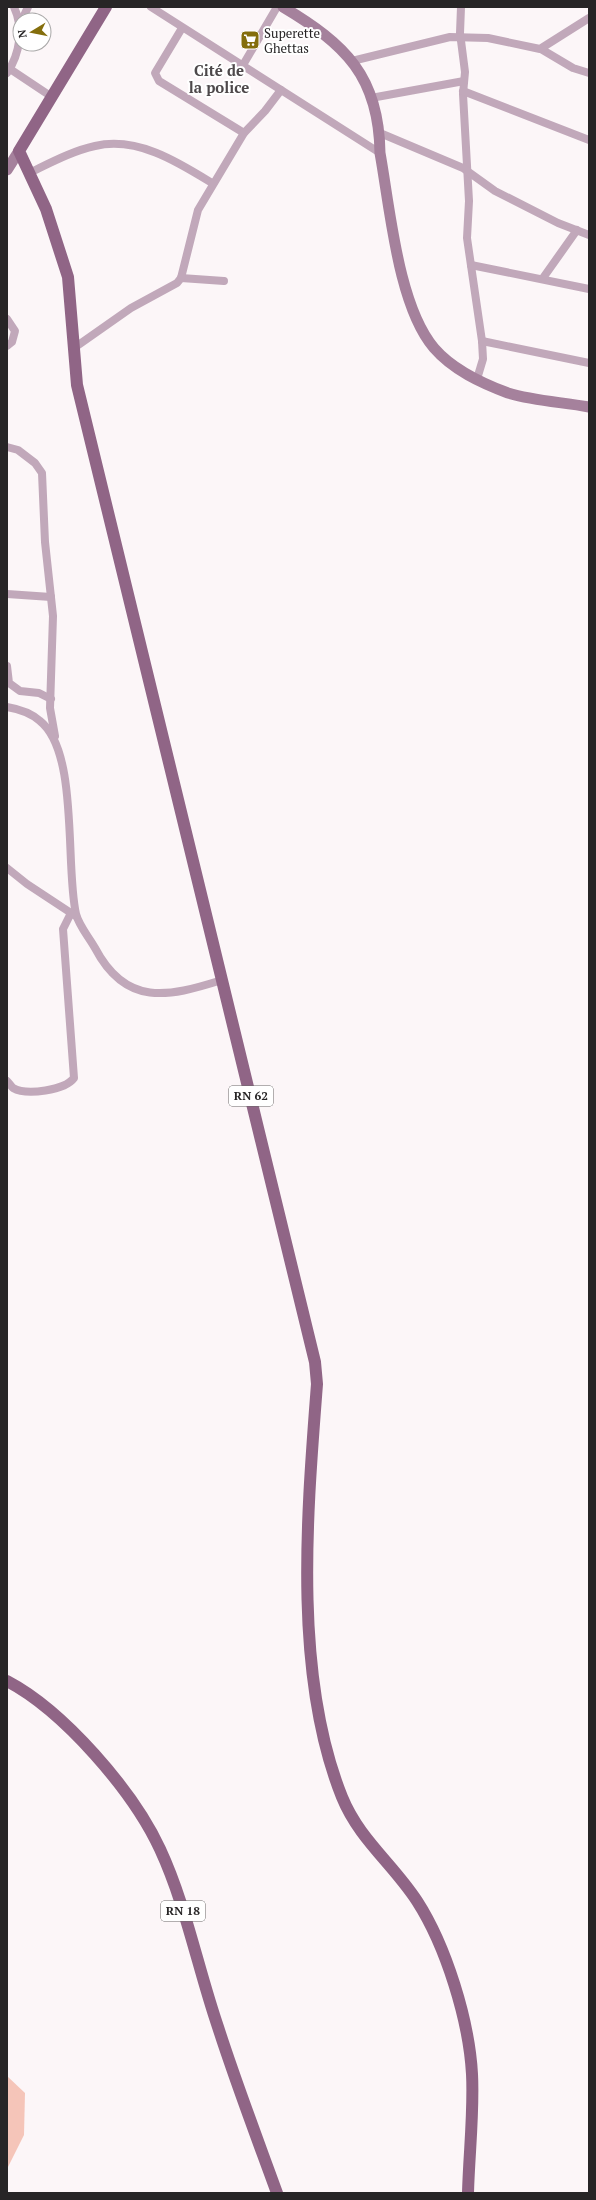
<svg xmlns="http://www.w3.org/2000/svg" width="596" height="2200" font-family="'PT Serif',serif">
<style>
.green{fill:#f5c5b9}
.lines{fill:none;stroke-linecap:round;stroke-linejoin:round}
.street{stroke:#c1a8ba;stroke-width:8}
.secondary{stroke:#a5819c;stroke-width:11}
.primary{stroke:#906586;stroke-width:12}
.labels{text-anchor:middle;stroke-width:4;stroke-linejoin:round;paint-order:stroke}
.shield{fill:#fff;stroke:#686667;stroke-width:1}
.shield-label{font-size:12px;font-weight:bold;fill:#272526}
.poi-label{font-size:13px;fill:#272526;stroke:#fff;text-anchor:start}
.quarter-label{font-size:15px;font-weight:bold;fill:#4d484a;stroke:#fff}
</style>
<rect width="100%" height="100%" fill="#fcf6f8"/>
<!-- green -->
<path class="green" d="M7 2076 25 2093 24 2135 7 2169Z"/>
<g class="lines">
<!-- street -->
<g class="street">
<path d="M151 7 380 153"/>
<path d="M461 7 460 33 465 72 463 94 469 201 467 238 482 341 483 359 477 379"/>
<path d="M22 20 28 7"/>
<path d="M182 28 155 73 159 81 244 133"/>
<path d="M541 49 573 68 589 73"/>
<path d="M352 61 450 37 488 38 540 49 589 18"/>
<path d="M243 65 277 7"/>
<path d="M10 69 52 97"/>
<path d="M7 73C20 54 24 28 14 7"/>
<path d="M463 91 589 140"/>
<path d="M371 98 464 81"/>
<path d="M380 133 463 168 495 191 558 223 589 235"/>
<path d="M29 173C50 163 72 151 95 146 137 136 178 162 212 183"/>
<path d="M471 265 589 289"/>
<path d="M181 278 224 281"/>
<path d="M543 278 577 230"/>
<path d="M7 319 15 331 12 342 7 346"/>
<path d="M482 341 589 363"/>
<path d="M74 348 131 308 177 283 181 278 198 210 244 133 265 111 281 90"/>
<path d="M7 447 18 450 35 463 42 473 45 542 53 616 50 708 55 736"/>
<path d="M7 594 51 597"/>
<path d="M7 666 9 683 20 691 39 693 51 699"/>
<path d="M7 707C19 709 31 713 40 721 79 752 65 866 76 914 79 926 89 937 95 948 126 1007 168 997 222 980"/>
<path d="M7 868 27 884 71 913"/>
<path d="M7 1081C9 1083 11 1086 13 1088 27 1096 65 1090 74 1078L63 929 71 913 76 916"/>
</g>
<!-- secondary -->
<g class="secondary">
<path d="M283 7C345 44 379 76 380 153 390 208 398 306 434 348 453 370 481 383 508 393 534 401 562 402 589 407"/>
<path d="M7 170 19 151"/>
</g>
<!-- primary -->
<g class="primary">
<path d="M106 7 19 151 46 209 68 277 77 385 315 1362 317 1384C307 1514 293 1675 342 1797 359 1839 393 1864 417 1901 446 1946 469 2020 472 2074 474 2112 469 2154 468 2193"/>
<path d="M7 1681C64 1711 133 1791 160 1849 186 1905 198 1969 218 2027 236 2083 257 2138 277 2193"/>
</g>
</g>
<!-- icons -->
<defs>
<g id="supermarket-square" transform="scale(1)"><rect x="-9" y="-9" width="18" height="18" rx="4" fill="#846e0c" stroke="#fff"/><path d="M-6-5.5h2.5l.6 2H6L4.5 2H-2.5L-4.4-4H-6ZM-1.5 3.2a1.3 1.3 0 1 0 .1 0ZM3 3.2a1.3 1.3 0 1 0 .1 0Z" fill="#fff"/></g>
</defs>
<g fill-rule="evenodd">
<use href="#supermarket-square" x="250" y="40"/>
</g>
<g class="labels">
<!-- shield labels -->
<g class="shield">
<rect x="229" y="1086" width="44" height="20" rx="3"/>
<rect x="161" y="1901" width="44" height="20" rx="3"/>
</g>
<g class="shield-label">
<text x="251" y="1100">RN 62</text>
<text x="183" y="1915">RN 18</text>
</g>
<!-- poi labels -->
<g class="poi-label">
<text x="264" y="38">Superette<tspan x="264" dy="15">Ghettas</tspan></text>
</g>
<!-- quarter labels -->
<g class="quarter-label">
<text x="219" y="76">Cité de<tspan x="219" dy="17">la police</tspan></text>
</g>
</g>
<!-- border -->
<rect width="596" height="2200" fill="none" stroke="#272526" stroke-width="16"/>
<!-- north arrow -->
<g transform="translate(32 32) rotate(260)"><circle r="19" fill="#ffffff" stroke="#a9a8a8"/>
<path d="M0-3L7 15L0 10L-7 15Z" fill="#846e0c"/>
<text y="-6" font-size="11" font-weight="bold" text-anchor="middle" fill="#272526">N</text>
</g>
</svg>
